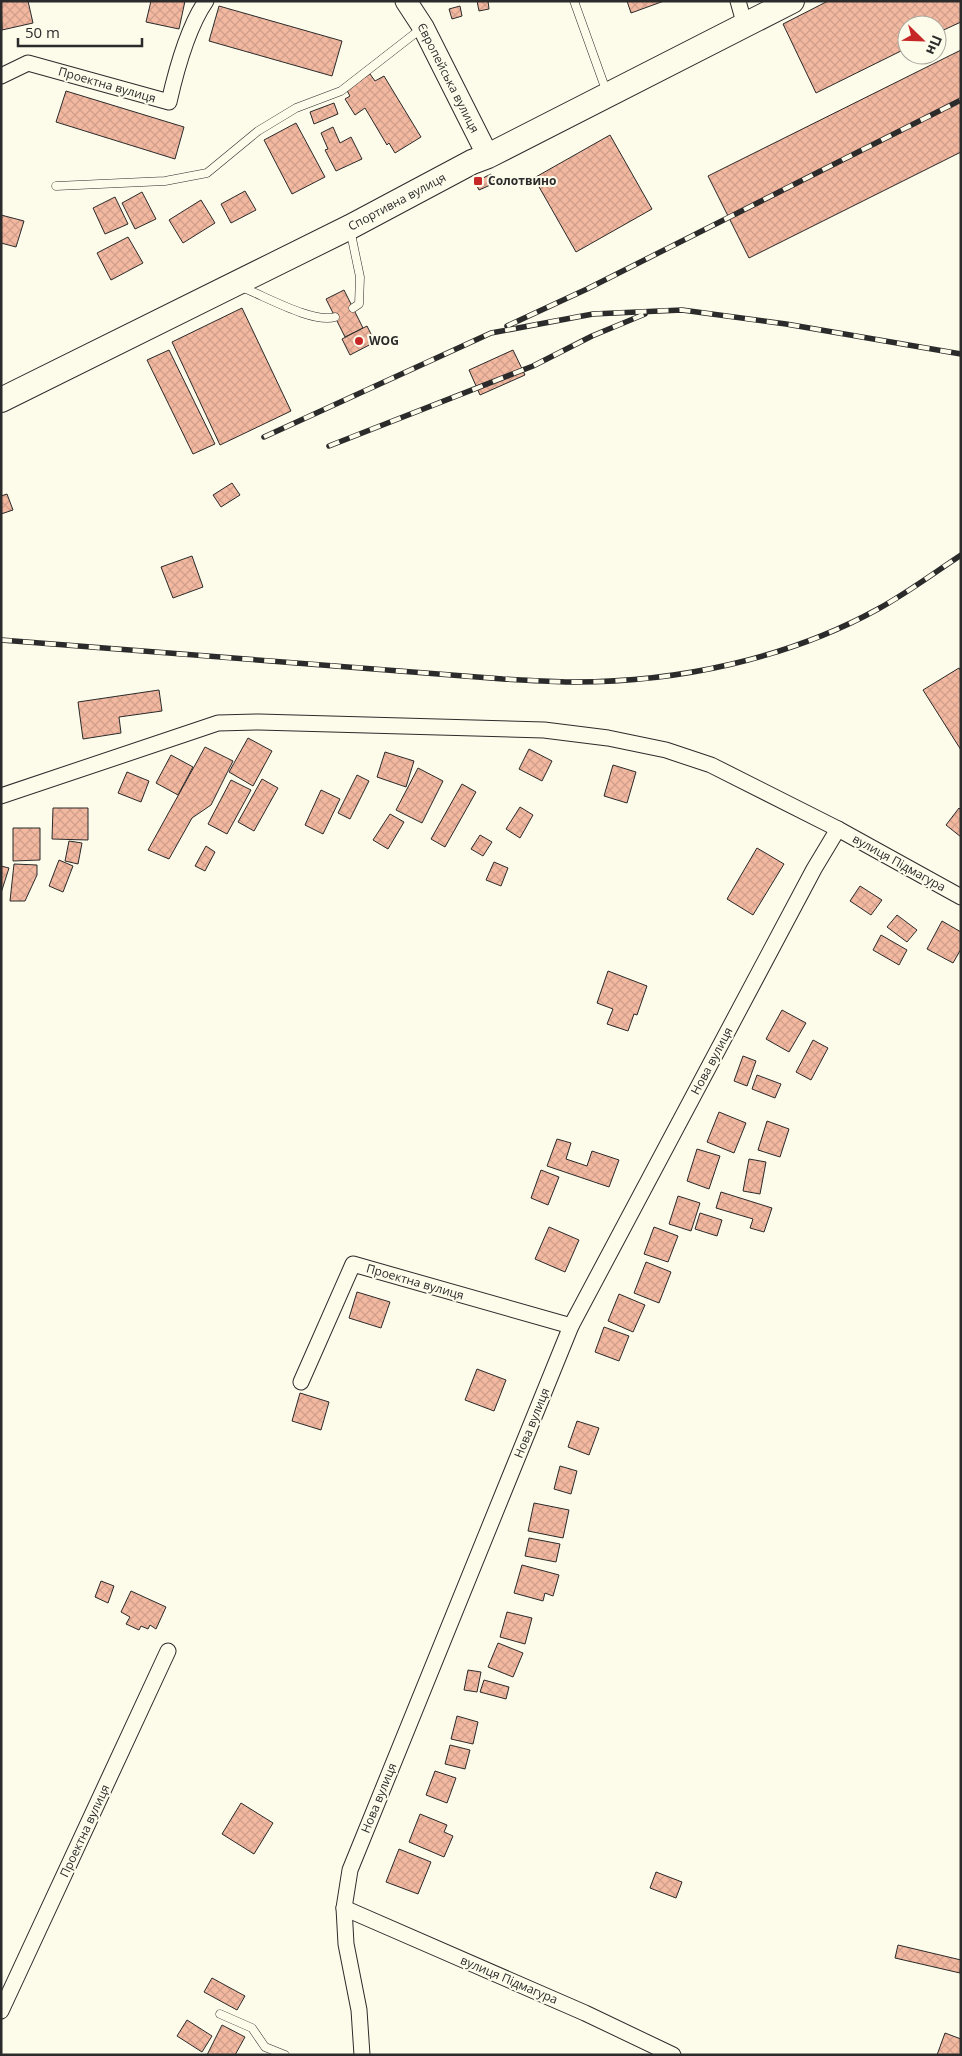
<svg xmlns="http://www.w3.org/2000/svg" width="962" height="2056" font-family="'Open Sans',sans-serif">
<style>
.building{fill:url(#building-cross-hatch);stroke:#2b2b2b}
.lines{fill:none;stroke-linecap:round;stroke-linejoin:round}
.lane-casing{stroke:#2b2b2b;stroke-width:9}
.street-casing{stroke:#2b2b2b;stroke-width:17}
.secondary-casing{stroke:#2b2b2b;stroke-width:23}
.primary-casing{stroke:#2b2b2b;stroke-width:26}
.lane{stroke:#fdfbea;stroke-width:8}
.street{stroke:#fdfbea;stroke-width:15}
.secondary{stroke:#fdfbea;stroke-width:21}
.primary{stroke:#fdfbea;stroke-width:24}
.rail-casing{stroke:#2b2b2b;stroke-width:5.5}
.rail{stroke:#fdfbea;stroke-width:4;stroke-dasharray:11;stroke-linecap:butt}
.poi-dot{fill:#c62828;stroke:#fdfbea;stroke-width:2}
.labels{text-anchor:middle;stroke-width:4;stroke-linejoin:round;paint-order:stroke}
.street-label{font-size:12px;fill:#2b2b2b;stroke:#fdfbea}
.poi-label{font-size:12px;font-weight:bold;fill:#2b2b2b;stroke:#fdfbea;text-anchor:start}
</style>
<defs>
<pattern id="building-cross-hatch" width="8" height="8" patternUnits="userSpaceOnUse" patternTransform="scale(1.25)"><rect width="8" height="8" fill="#f2b8a0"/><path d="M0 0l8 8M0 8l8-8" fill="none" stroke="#d09e8a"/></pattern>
</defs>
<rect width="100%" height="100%" fill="#fdfbea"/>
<!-- building -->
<g class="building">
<path d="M1 1H28L33 23 2 30Z"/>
<path d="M151 1H185L179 29 146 22Z"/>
<path d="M477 1H488L489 9 479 11Z"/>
<path d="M627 1H664L631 13Z"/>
<path d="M828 1H961V22L937 33V25H907V48L816 93 783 24Z"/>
<path d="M219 6 342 41 332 76 209 41Z"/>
<path d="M460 6 462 16 452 19 449 9Z"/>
<path d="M961 50V152L749 258 708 176Z"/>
<path d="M370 74 375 81 384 76 421 137 395 153 389 143 387 145 365 108 355 115 345 99 350 96 346 89Z"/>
<path d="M66 91 184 127 175 159 56 122Z"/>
<path d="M334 103 338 114 314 124 310 112Z"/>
<path d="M296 123 325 177 292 194 264 140Z"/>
<path d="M333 127 340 143 351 137 362 159 336 171 325 150 328 149 321 133Z"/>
<path d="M610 135 652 209 576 252 534 178Z"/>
<path d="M491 174 495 183 479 190 475 182Z"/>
<path d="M245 191 256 210 231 223 221 204Z"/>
<path d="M142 192 156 219 135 229 122 203Z"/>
<path d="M115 197 128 224 105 234 93 208Z"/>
<path d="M201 200 215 223 183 243 169 220Z"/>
<path d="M1 215 24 221 16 247 1 243Z"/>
<path d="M128 237 143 263 111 280 97 253Z"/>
<path d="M344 290 363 328 345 337 326 299Z"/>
<path d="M242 308 291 411 220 445 172 342Z"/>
<path d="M367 326 375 342 350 355 342 339Z"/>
<path d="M169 350 215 444 193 454 147 360Z"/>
<path d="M513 350 525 375 480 395 469 370Z"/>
<path d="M232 483 240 495 221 507 213 495Z"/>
<path d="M7 494 13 510 1 514V496Z"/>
<path d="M192 556 203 587 173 598 161 567Z"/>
<path d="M959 668 961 671V750L923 690Z"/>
<path d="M159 690 162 711 119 717 121 733 83 739 78 702Z"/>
<path d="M248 738 272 751 253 786 229 772Z"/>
<path d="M205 747 233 761 211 805 192 818 169 859 148 850Z"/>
<path d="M529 749 552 761 542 781 519 769Z"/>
<path d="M385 752 414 761 406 787 377 777Z"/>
<path d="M171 755 193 767 178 795 156 783Z"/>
<path d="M613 765 636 772 627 803 604 796Z"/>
<path d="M418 768 443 781 422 823 396 810Z"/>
<path d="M127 772 149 781 141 802 118 793Z"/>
<path d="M357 775 369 781 350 819 338 813Z"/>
<path d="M262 779 278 788 254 831 238 822Z"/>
<path d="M231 780 251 790 227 834 208 824Z"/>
<path d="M462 784 476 792 445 847 431 839Z"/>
<path d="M321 790 340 799 323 834 305 825Z"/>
<path d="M520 807 533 815 520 838 506 829Z"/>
<path d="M53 808H88V840L52 839Z"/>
<path d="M959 808 961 810V837L946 825Z"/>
<path d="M390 814 404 822 388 849 373 840Z"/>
<path d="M13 828H40V860L13 861Z"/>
<path d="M480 835 492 842 483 856 471 849Z"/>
<path d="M69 841 82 843 78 864 65 861Z"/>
<path d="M206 846 215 852 205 871 195 866Z"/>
<path d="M757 848 784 864 753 915 727 899Z"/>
<path d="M59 860 73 866 63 892 49 886Z"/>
<path d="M494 862 508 868 501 886 486 880Z"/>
<path d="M14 864 37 865V875L25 901H10Z"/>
<path d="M1 866 9 868 1 893Z"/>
<path d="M860 886 882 900 871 915 850 901Z"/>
<path d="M897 915 917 930 907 942 887 927Z"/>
<path d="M942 921 961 932V949L953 963 927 949Z"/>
<path d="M881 935 907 950 899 965 873 950Z"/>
<path d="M608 971 647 986 637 1015 634 1014 628 1031 607 1024 613 1009 597 1003Z"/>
<path d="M782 1010 806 1023 789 1052 766 1039Z"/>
<path d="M813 1040 828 1048 811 1080 796 1072Z"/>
<path d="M743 1056 756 1061 747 1086 734 1081Z"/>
<path d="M757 1075 781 1084 775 1098 752 1089Z"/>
<path d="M719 1112 746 1123 734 1153 707 1142Z"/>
<path d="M767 1121 789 1129 780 1157 758 1150Z"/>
<path d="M557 1139 571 1143 566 1159 587 1166 592 1151 619 1160 609 1187 547 1166Z"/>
<path d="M697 1149 720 1156 709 1189 687 1181Z"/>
<path d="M749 1159 766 1162 760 1194 743 1191Z"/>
<path d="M541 1170 559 1177 548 1205 531 1198Z"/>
<path d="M721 1192 772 1208 764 1232 750 1228 753 1219 716 1208Z"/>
<path d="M678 1196 700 1203 691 1231 669 1224Z"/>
<path d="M700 1213 722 1220 717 1236 695 1229Z"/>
<path d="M549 1227 579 1240 565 1272 535 1259Z"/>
<path d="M654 1227 678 1236 668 1262 644 1254Z"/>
<path d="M646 1262 671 1272 659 1303 634 1293Z"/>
<path d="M357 1292 390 1302 381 1328 349 1318Z"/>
<path d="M619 1294 645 1305 633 1332 608 1321Z"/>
<path d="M604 1327 629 1336 619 1361 595 1352Z"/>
<path d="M477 1369 506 1380 494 1411 465 1400Z"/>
<path d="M300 1393 329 1402 321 1430 292 1421Z"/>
<path d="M577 1421 599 1428 589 1455 568 1447Z"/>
<path d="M560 1466 577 1471 571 1494 554 1489Z"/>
<path d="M534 1503 569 1510 563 1538 528 1531Z"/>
<path d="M529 1538 560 1544 556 1562 525 1556Z"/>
<path d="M522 1565 559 1575 553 1596 545 1593 543 1601 514 1593Z"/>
<path d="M101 1581 114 1586 108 1603 95 1597Z"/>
<path d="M131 1591 166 1607 156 1629 150 1625 148 1629 141 1626 139 1630 126 1624 130 1617 121 1612Z"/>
<path d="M507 1612 532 1618 525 1644 500 1637Z"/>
<path d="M498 1643 523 1653 513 1677 488 1667Z"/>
<path d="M468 1670 481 1672 477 1692 464 1690Z"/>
<path d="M484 1680 509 1687 506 1699 480 1692Z"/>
<path d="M457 1716 478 1722 473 1744 451 1739Z"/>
<path d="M450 1745 470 1750 465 1769 445 1764Z"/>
<path d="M435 1771 456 1778 447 1803 426 1795Z"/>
<path d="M241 1803 273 1823 254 1854 222 1834Z"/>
<path d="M420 1814 447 1825 444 1832 453 1836 444 1857 409 1842Z"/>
<path d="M399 1849 431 1862 418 1894 386 1882Z"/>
<path d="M656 1872 682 1882 676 1898 650 1888Z"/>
<path d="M898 1945 961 1960 960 1973 895 1958Z"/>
<path d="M212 1978 245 1996 237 2010 204 1992Z"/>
<path d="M187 2020 212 2036 202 2052 177 2036Z"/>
<path d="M222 2025 245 2037 235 2055H207Z"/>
<path d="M945 2033 961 2039V2055H937Z"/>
</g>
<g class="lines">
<!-- lane casing -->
<g class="lane-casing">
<g id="lane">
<path d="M574 1 607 93"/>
<path d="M56 186 165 181 207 173 258 131 296 108 341 91 422 28"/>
<path d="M350 229 360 277 359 304 353 308"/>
<path d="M241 287C263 295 313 324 335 317"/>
<path d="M220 2014 252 2028 265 2047 285 2055"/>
</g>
</g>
<!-- street casing -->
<g class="street-casing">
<g id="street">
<path d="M738 1 745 26"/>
<path d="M1 76 28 63 169 102C176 71 188 27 206 1"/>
<path d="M1 796 218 723 259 722 544 730 608 738 666 750 711 765 838 829 961 897"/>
<path d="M301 1382 353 1264 571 1326"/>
<path d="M344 1908 585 2013 673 2055"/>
<path d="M1 2011 168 1651"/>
<path d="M362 2055 359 2010 346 1944 344 1908 350 1870 571 1326 814 869 838 829"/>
</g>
</g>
<!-- secondary casing -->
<g class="secondary-casing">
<path id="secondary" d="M406 1 423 27 488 156"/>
</g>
<!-- primary casing -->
<g class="primary-casing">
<path id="primary" d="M1 400 350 227 472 162 488 156 792 1"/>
</g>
<!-- lane -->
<use href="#lane" class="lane"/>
<!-- street -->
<use href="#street" class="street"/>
<!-- secondary -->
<use href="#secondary" class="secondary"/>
<!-- primary -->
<use href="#primary" class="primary"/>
<!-- rail casing -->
<g class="rail-casing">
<g id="rail">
<path d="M507 326 587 289 961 100"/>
<path d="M264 437 491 333 593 314 682 310 786 324 961 354"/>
<path d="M329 446 533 366 592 336 645 314"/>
<path d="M1 640 503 679C527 680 551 682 575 682 678 682 787 659 878 609 907 593 934 573 961 555"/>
</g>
</g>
<!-- rail -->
<use href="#rail" class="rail"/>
</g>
<!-- markers -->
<g class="poi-dot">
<rect x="473" y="176" width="10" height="10" rx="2.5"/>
<circle cx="359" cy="341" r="5"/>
</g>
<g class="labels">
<!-- street labels -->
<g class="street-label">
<text transform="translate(448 78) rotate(63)" y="4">Європейська вулиця</text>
<text transform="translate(107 85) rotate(16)" y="4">Проектна вулиця</text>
<text transform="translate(397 202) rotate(-28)" y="4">Спортивна вулиця</text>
<text transform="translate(899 863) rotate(29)" y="4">вулиця Підмагура</text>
<text transform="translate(712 1061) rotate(-62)" y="4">Нова вулиця</text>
<text transform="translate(415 1282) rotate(16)" y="4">Проектна вулиця</text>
<text transform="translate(532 1423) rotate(-68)" y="4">Нова вулиця</text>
<text transform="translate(379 1798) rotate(-68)" y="4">Нова вулиця</text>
<text transform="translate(85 1831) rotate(-65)" y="4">Проектна вулиця</text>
<text transform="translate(509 1980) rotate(23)" y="4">вулиця Підмагура</text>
</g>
<!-- poi labels -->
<g class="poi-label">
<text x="488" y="185">Солотвино</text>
<text x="369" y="345">WOG</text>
</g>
</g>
<!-- border -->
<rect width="962" height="2056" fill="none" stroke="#2b2b2b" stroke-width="5"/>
<!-- north arrow -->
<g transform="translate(922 40) rotate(113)"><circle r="24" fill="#fdfbea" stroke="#a9a89e"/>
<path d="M0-4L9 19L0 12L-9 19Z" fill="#c62828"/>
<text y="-8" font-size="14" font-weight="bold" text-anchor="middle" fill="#2b2b2b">Пн</text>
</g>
<!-- scale -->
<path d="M18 38v8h124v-8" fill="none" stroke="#2b2b2b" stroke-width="2.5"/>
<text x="25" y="38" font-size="15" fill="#2b2b2b" stroke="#fdfbea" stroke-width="4" paint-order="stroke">50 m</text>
</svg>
